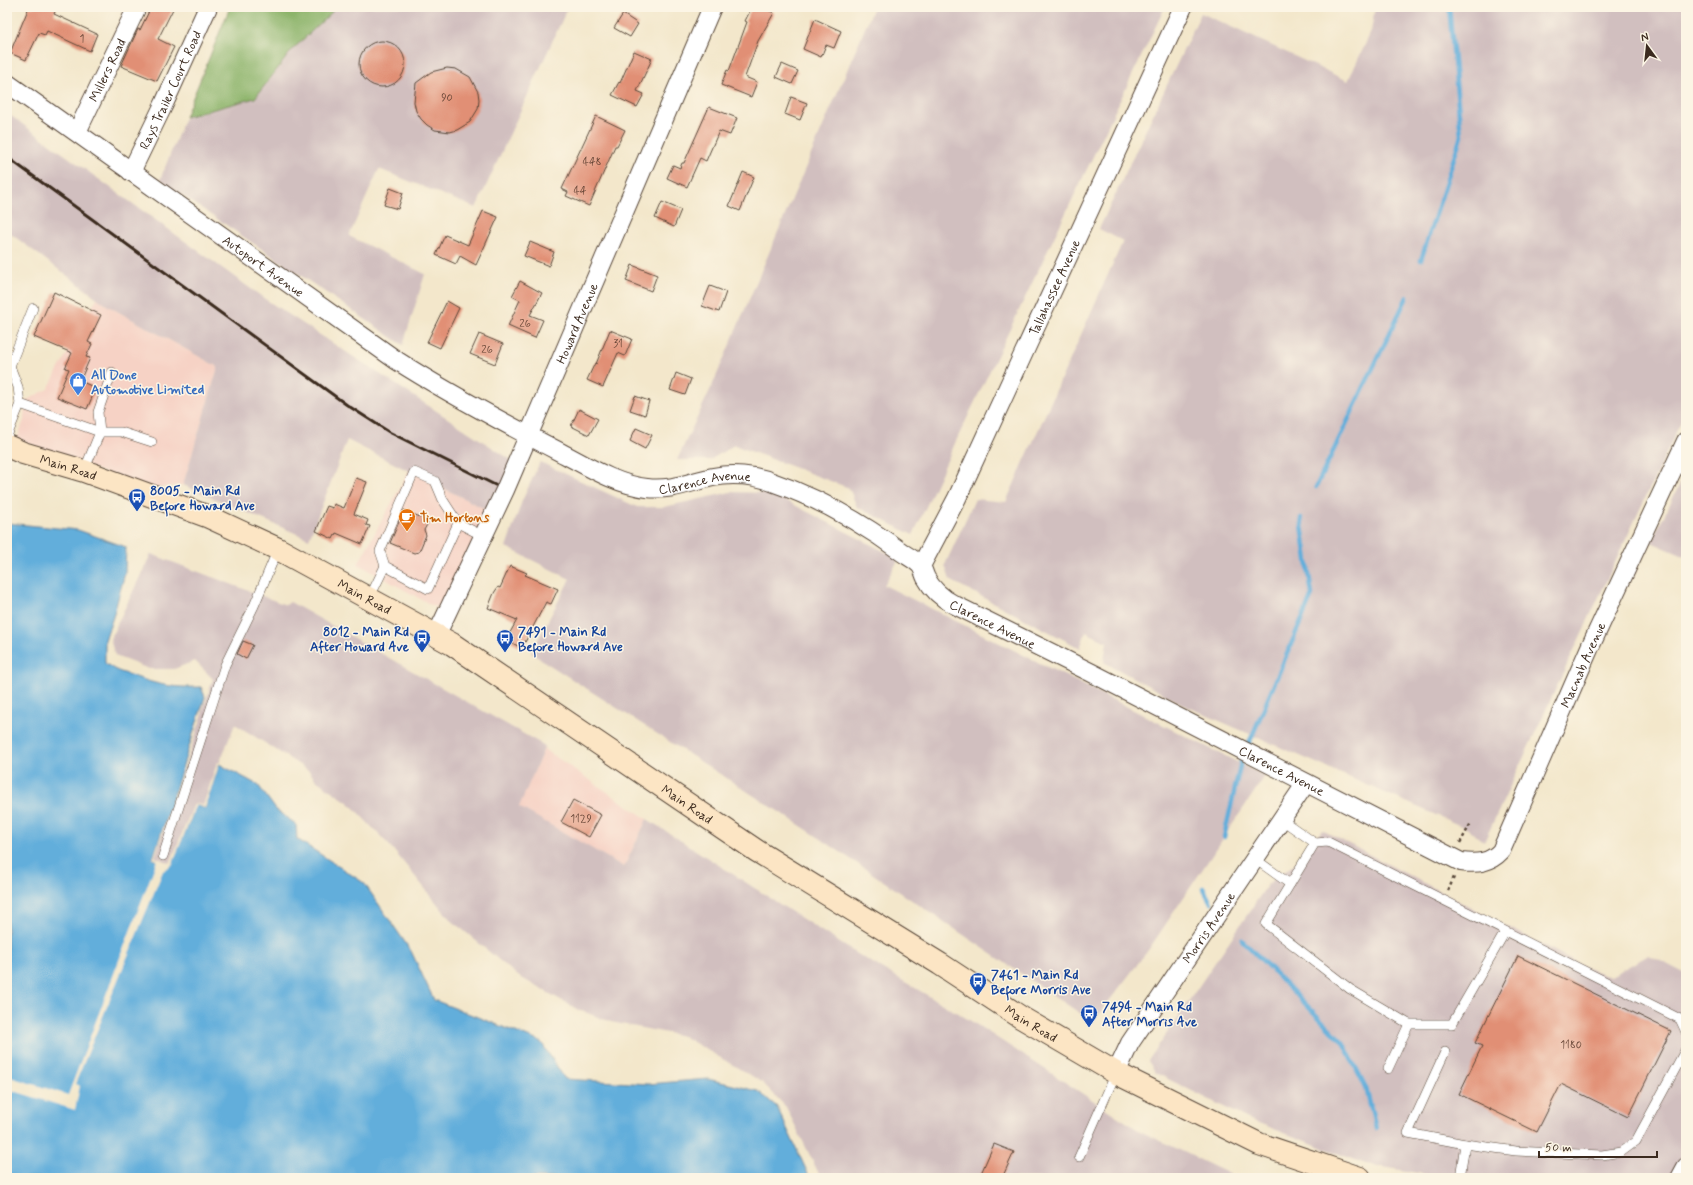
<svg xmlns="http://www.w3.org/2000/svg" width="1693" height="1185" font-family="Mynerve,sans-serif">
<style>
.built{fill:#f6d2c5}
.industrial{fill:#d1bfbf}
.forest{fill:#8cb46a;stroke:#646f44}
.water{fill:#62aedb;stroke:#4e6c7c}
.pier{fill:#f3e7cb}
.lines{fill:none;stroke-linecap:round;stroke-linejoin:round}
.stream{stroke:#62aedb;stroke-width:4.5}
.building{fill:#e18f75}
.lane-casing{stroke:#574638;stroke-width:10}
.street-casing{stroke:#574638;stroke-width:20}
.secondary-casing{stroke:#574638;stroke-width:24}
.path{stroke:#574638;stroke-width:2.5;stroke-dasharray:3 3;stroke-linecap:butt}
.lane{stroke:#fff;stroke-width:9}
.street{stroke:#fff;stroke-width:18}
.secondary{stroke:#fce5c4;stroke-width:22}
.rail{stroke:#3b2a1e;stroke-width:3}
.labels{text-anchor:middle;stroke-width:3;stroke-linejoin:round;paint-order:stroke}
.number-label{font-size:11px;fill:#644334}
.street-label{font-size:13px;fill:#3b2a1e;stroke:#fcf5e5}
.shop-label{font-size:13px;font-weight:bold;fill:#366cbe;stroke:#fcf5e5;text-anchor:start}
.transit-label{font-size:13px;font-weight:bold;fill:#164399;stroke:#fcf5e5;text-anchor:start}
.food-label{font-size:13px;font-weight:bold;fill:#c56008;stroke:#fcf5e5;text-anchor:start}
</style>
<rect width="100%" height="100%" fill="#fcf5e5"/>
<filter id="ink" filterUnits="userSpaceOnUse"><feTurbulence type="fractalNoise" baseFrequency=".025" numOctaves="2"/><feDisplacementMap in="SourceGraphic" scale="8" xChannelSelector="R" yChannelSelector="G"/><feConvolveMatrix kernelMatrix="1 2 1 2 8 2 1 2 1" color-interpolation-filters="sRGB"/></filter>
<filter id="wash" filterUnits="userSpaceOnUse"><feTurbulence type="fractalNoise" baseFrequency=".012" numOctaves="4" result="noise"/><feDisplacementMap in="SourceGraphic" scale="16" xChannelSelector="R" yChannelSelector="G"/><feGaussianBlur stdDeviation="0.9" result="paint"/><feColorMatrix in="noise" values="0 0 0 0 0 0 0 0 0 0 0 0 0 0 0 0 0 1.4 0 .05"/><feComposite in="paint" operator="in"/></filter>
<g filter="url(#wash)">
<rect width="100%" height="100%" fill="#f3e7cb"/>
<!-- built -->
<g class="built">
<path d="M97 298 108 306 218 367 183 485 147 489 17 439 24 420 25 401 48 389Z"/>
<path d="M409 471 491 512 444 612 358 564Z"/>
<path d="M544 749 647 819 624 867 518 807Z"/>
</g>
<!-- industrial -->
<g class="industrial">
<path d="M333 7H568L476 208 379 169 349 236 425 274 403 345 160 180 185 117 255 98 292 50 332 12Z"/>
<path d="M874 7H1165L956 441 913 535 857 507 849 488 734 445 710 460H677L713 384Z"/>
<path d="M1375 7H1686V411L1484 842 1468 829 1190 708 1104 662 1107 642 1086 632 1080 648 950 580 945 565 975 499 1006 502 1123 241 1099 229 1201 13 1348 81 1371 32Z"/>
<path d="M7 113 265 299 516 463 491 512 347 440 309 539 183 485 218 367 108 306 7 231Z"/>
<path d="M540 462 637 507H664L731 492 771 493 899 559 884 585 1265 776 1149 949 1093 1022 809 831 531 653 570 579 506 547 522 501Z"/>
<path d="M1686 472V557L1651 542Z"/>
<path d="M151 554 286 605 290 602 545 746 519 807 624 867 647 819 854 952 971 1021 1140 1131 1238 1178H821L786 1107 762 1082 683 1036 611 1022 577 1009 518 976 450 919 390 846 349 803 316 780 309 771 235 724 219 764 205 808 196 805 172 865 163 871 7 1076 153 859 213 679 195 661 174 669H149L115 656 110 639Z"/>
<path d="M1322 830 1591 970 1611 976 1649 955 1686 974V1159L1676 1178H1446L1366 1164 1248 1119 1156 1073 1148 1061 1197 989 1268 884 1297 862Z"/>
</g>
<!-- forest -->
<path class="forest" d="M230 7H333L332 12 292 50 255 98 185 117Z"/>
<!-- water -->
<path class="water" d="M7 523 78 530 126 547 125 573 113 617 105 640V663C117 672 119 671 133 676 158 685 173 688 201 687L205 697 153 859 171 865 196 805 205 808 219 764 258 785 277 811 296 824 297 839 364 883 411 951 434 1000 541 1042 565 1079 648 1084 708 1079 758 1091 777 1107 810 1178H7Z"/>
<!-- pier -->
<path class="pier" d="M201 713H203L155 857 170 863 194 804 196 803 203 806 217 763 220 762 205 808 196 805 172 865 163 871 75 1084 80 1086 75 1110 7 1089V1076L68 1095 157 860 153 859Z"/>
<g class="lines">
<!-- stream -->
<g class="stream">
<path d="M1421 260 1461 136 1449 7"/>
<path d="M1316 487 1407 297"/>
<path d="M1247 748 1312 595 1301 518"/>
<path d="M1224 837 1242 757"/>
<path d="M1203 888 1211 903"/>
<path d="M1242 940 1343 1042 1366 1088 1376 1128"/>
</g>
</g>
<g id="blocks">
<!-- building -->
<g class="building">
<path d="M29 7H57L54 14 97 34 90 51 47 31 45 35 39 33 26 60 10 53Z"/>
<path d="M151 7H174L158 39 174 47 157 81 121 66 138 29 140 30Z"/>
<path d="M752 7H762L774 13 758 41 745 77 757 82 751 97 721 85 727 70 729 71 747 22 745 21Z"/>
<path d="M623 14 638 24 630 37 614 28Z"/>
<path d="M815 19 841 31 834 48 826 45 821 57 803 49Z"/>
<circle cx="382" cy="64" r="23"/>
<path d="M634 51 652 59 637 91 644 94 637 107 612 95 619 82 620 83Z"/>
<path d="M782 64 798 71 792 84 776 77Z"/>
<path d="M447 68 456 69 470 77 478 92 479 100 478 109 470 122 457 130 450 132 435 130 427 125 421 119 416 111 414 102 416 83 431 72Z"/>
<path d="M791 97 807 103 800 120 785 114Z"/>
<path d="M709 107 737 118 730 135 719 131 706 161 700 158 687 187 667 178 673 165 680 168 682 163H684Z"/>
<path d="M596 116 625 130 617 146H615L589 206 566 196 568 192 562 189Z"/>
<path d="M743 172 754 177 740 211 729 206Z"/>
<path d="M390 188 403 193 398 209 384 205Z"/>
<path d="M662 202 681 210 674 227 655 218Z"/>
<path d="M483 211 498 217 476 265 460 256 456 264 436 255 445 235 468 245Z"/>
<path d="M530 242 554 252 549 266 524 256Z"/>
<path d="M632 265 657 275 651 291 626 281Z"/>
<path d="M520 281 542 293 530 315 543 320 535 338 508 326 520 300 512 296Z"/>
<path d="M710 286 726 292 719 312 702 306Z"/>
<path d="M54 292 101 315 88 342 92 344 86 357 90 358 80 381 96 388 87 409 57 397 69 369 65 368 72 353 34 337Z"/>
<path d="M447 301 459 308 440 348 427 342Z"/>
<path d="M610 330 632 339 625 356 618 353 603 387 587 380 595 363 596 364Z"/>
<path d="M479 334 503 344 495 364 470 354Z"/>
<path d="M676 373 691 379 685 395 670 390Z"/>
<path d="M635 396 649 401 645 415 630 410Z"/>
<path d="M579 409 598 419 589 435 571 426Z"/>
<path d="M636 428 652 435 645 449 630 441Z"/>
<path d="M356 478 367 482 354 514 368 520 366 525 370 526 362 544 336 533 333 539 316 531 327 506 333 508 334 504 344 508Z"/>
<path d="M404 510 429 521 424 530 426 535 419 552 414 553 390 543Z"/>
<path d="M510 566 527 573 525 575 558 589 551 604 546 602 522 648 506 640 517 620 488 608 494 593 498 587 500 588Z"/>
<path d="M243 641 253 645 246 659 237 654Z"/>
<path d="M573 800 601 815 589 837 561 822Z"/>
<path d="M1518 956 1671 1031 1628 1117 1561 1084 1537 1132 1459 1094 1482 1046 1475 1043Z"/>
<path d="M994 1144 1014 1152 1002 1178H979Z"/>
</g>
</g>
</g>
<g filter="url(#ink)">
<use href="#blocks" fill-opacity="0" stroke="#574638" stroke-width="1"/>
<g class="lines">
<!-- lane casing -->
<g class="lane-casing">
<g id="lane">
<path d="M10 366 18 387 20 404"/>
<path d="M7 369 10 366 33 308"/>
<path d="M7 436 20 404 100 432H121L152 442"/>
<path d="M84 471 100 432 98 412 112 372"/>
<path d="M458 523 428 589 385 566 380 551 414 472 435 481 443 500 458 523 483 536"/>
<path d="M369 599 385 566"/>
<path d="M1282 820 1315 843"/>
<path d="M163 856 225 665 254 606 278 549"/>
<path d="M1255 859 1290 884"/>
<path d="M1409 1024H1452L1505 932"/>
<path d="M1445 1052 1408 1133 1465 1144 1460 1178"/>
<path d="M1388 1069 1409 1024 1350 989 1266 924 1315 843 1328 842 1680 1019 1686 1032"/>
<path d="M1465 1144 1516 1151 1602 1155 1621 1152 1636 1141 1686 1049"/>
<path d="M1079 1157 1116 1073"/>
</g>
</g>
<!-- street casing -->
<g class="street-casing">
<g id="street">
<path id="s1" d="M7 83 396 360C449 394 504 423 560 452 587 466 617 485 647 488 671 491 690 482 713 477 732 473 754 475 772 482 818 498 864 524 903 553 909 557 917 561 921 566 923 569 924 574 926 578 932 589 942 598 953 604L1090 672 1461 862C1477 864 1490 863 1501 851L1590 647 1686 441"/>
<path id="s2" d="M77 132 137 7"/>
<path id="s3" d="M131 172 163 106 208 7"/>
<path id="s4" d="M921 566 957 498 1183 7"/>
<path id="s5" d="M436 636 505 490 712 7"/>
<path id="s6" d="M1116 1073 1130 1043 1306 783"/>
<path d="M1680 1178 1686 1167"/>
</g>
</g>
<!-- secondary casing -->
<g class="secondary-casing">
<g id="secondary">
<path id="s7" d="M7 446 23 453 84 471 209 517 278 549 452 644 757 851 940 964 1022 1018 1116 1073 1259 1144 1360 1178"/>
</g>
</g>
<!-- path -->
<g class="path">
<path d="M1460 843 1471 823"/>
<path d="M1448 891 1454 877"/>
</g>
<!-- lane -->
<use href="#lane" class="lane"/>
<!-- street -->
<use href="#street" class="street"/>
<!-- secondary -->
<use href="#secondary" class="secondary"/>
<!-- rail -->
<path class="rail" d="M7 157 347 405 389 432 495 485"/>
</g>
</g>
<!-- icons -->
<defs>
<g id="shop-pin" transform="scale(0.9)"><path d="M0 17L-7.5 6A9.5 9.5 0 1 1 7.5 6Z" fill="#3f7fe0" stroke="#fcf5e5"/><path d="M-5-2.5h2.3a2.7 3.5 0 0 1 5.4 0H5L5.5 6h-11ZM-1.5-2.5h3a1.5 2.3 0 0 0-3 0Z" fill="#fff"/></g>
<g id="bus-pin" transform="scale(0.9)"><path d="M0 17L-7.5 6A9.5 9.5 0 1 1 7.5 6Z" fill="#1a4fb4" stroke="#fcf5e5"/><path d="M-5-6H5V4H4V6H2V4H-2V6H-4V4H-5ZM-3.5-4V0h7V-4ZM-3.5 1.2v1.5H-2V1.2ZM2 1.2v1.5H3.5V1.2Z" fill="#fff"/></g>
<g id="cafe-pin" transform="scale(0.9)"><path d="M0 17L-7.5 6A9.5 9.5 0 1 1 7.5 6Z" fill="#e8710a" stroke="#fcf5e5"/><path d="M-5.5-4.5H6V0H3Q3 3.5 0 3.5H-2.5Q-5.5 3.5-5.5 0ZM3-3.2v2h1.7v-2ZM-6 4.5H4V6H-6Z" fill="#fff"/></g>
</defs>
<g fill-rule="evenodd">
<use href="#shop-pin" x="78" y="381"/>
<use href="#bus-pin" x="137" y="497"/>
<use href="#cafe-pin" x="407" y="517"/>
<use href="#bus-pin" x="422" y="638"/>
<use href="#bus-pin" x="505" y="638"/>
<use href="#bus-pin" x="978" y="981"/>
<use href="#bus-pin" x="1089" y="1013"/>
</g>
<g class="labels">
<!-- number labels -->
<g class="number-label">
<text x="82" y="42">1</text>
<text x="447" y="101">90</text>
<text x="592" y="165">448</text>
<text x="580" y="194">44</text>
<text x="525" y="327">26</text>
<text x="618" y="347">31</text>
<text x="487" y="353">26</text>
<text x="581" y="822">1129</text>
<text x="1571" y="1048">1180</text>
</g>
<!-- street labels -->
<g class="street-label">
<text dy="5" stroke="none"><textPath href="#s2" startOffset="69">Millers Road</textPath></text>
<text dy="5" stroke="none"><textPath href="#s3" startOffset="91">Rays Trailer Court Road</textPath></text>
<text dy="5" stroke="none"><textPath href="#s1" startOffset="315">Autoport Avenue</textPath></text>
<text dy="5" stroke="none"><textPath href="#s4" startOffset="309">Tallahassee Avenue</textPath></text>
<text dy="5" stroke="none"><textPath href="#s5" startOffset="343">Howard Avenue</textPath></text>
<text dy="5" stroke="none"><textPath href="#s7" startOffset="65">Main Road</textPath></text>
<text dy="5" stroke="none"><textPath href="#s1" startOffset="819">Clarence Avenue</textPath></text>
<text dy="5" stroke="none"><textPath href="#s7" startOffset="389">Main Road</textPath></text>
<text dy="5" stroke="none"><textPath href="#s1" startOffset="1155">Clarence Avenue</textPath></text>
<text dy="5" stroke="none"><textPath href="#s1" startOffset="1927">Macnab Avenue</textPath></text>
<text dy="5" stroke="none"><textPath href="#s1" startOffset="1479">Clarence Avenue</textPath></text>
<text dy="5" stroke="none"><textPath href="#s7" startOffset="773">Main Road</textPath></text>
<text dy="5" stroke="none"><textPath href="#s6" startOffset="173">Morris Avenue</textPath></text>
<text dy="5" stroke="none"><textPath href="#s7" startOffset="1181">Main Road</textPath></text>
</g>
<!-- shop labels -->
<g class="shop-label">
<text x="91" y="379">All Done<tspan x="91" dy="15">Automotive Limited</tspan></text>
</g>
<!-- transit labels -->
<g class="transit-label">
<text x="150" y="495">8005 - Main Rd<tspan x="150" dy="15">Before Howard Ave</tspan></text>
<text x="409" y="636" text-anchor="end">8012 - Main Rd<tspan x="409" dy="15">After Howard Ave</tspan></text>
<text x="518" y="636">7491 - Main Rd<tspan x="518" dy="15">Before Howard Ave</tspan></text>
<text x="991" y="979">7461 - Main Rd<tspan x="991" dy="15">Before Morris Ave</tspan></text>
<text x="1102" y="1011">7494 - Main Rd<tspan x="1102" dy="15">After Morris Ave</tspan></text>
</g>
<!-- food labels -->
<g class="food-label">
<text x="420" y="522">Tim Hortons</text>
</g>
</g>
<!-- margin -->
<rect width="1693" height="1185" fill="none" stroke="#fcf5e5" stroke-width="24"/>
<!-- north arrow -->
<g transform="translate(1647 46) rotate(345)" stroke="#fcf5e5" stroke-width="3" paint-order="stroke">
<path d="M0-3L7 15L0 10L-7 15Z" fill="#3b2a1e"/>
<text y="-6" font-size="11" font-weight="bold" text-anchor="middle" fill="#3b2a1e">N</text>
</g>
<!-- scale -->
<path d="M1539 1151v6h118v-6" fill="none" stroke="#3b2a1e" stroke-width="2"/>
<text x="1545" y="1151" font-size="12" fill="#3b2a1e" stroke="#fcf5e5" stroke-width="3" paint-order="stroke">50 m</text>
</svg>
